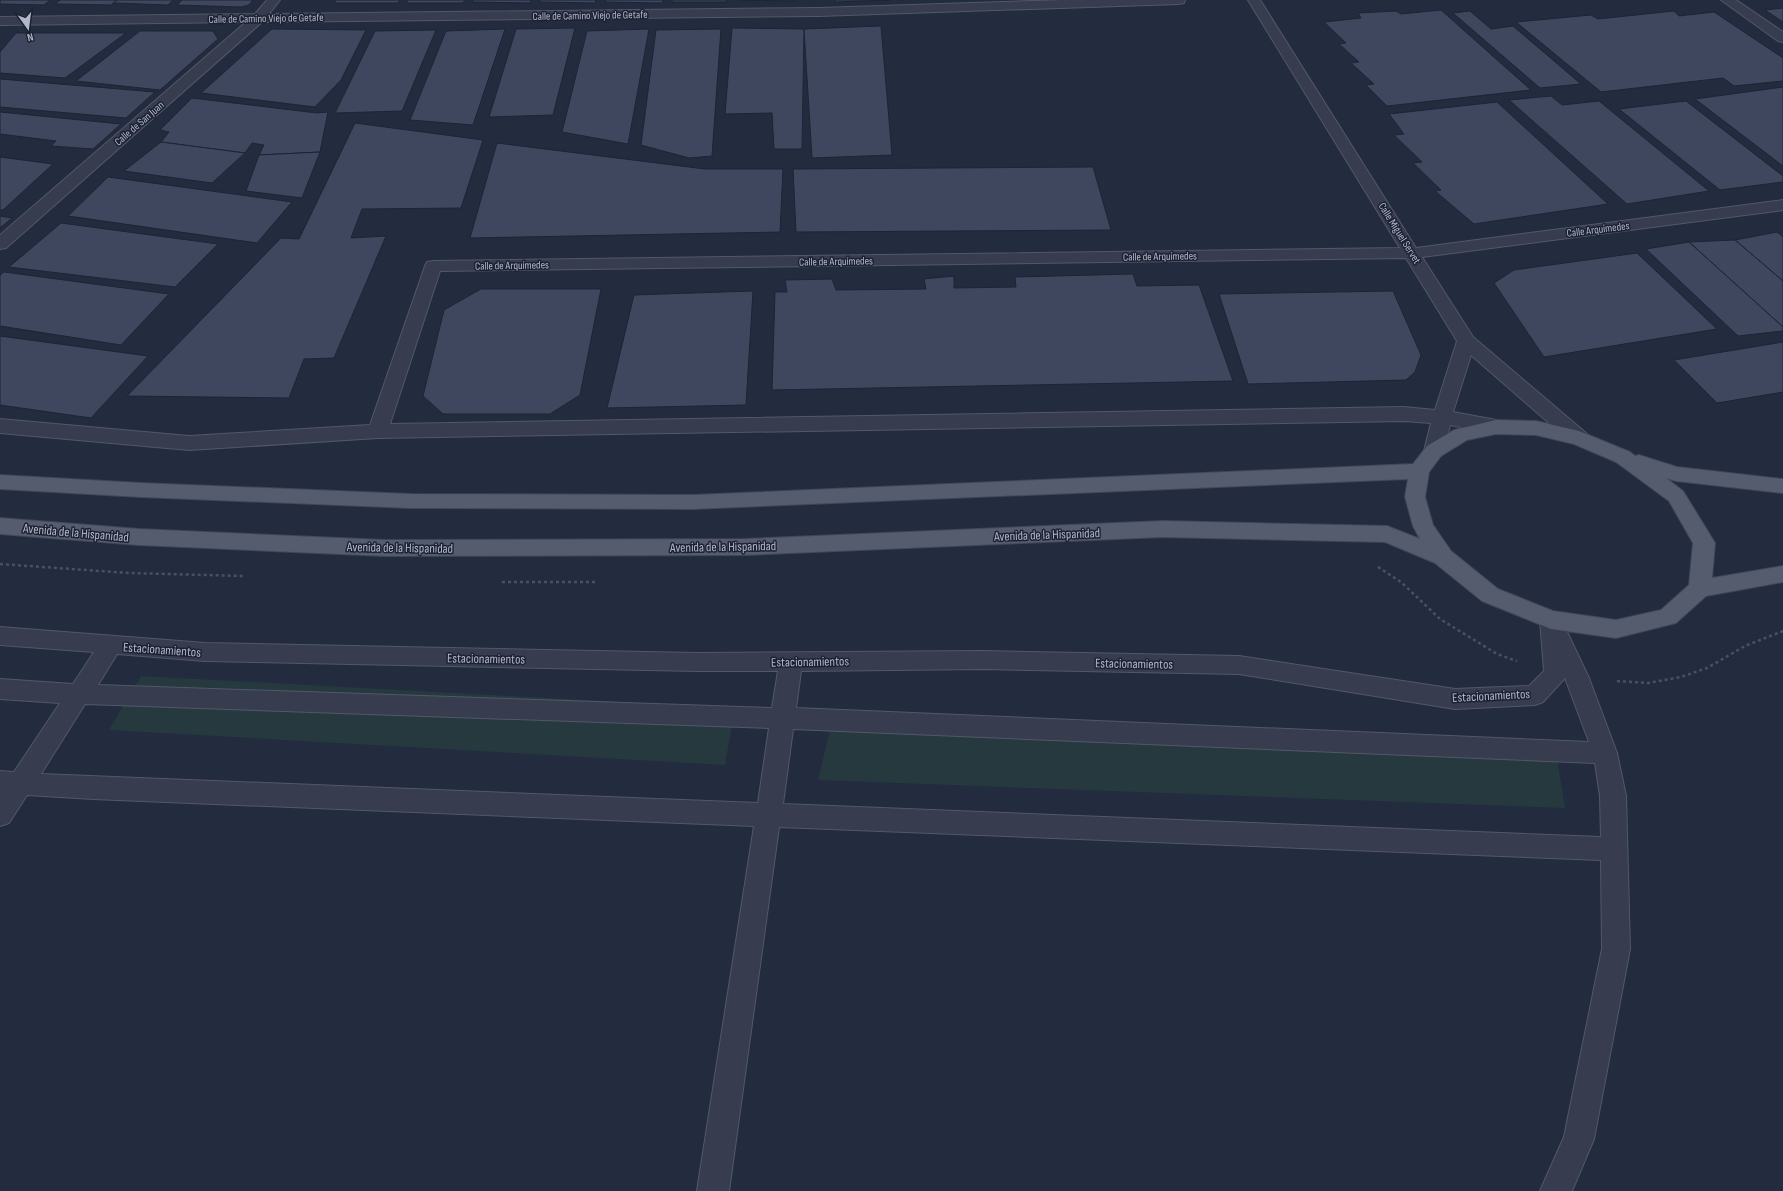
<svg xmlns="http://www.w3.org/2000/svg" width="1783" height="1191" font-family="'Sofia Sans Condensed',sans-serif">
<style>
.green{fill:#25393f}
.building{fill:#3f475f;stroke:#1e2435}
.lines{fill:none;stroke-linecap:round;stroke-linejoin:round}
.street-casing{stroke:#525869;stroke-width:2}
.primary-casing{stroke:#404657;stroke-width:2}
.path{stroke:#43565c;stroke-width:2.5;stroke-dasharray:3 3;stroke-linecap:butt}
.street{fill:#373d4e;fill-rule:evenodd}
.primary{fill:#555c6e;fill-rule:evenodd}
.labels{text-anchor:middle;stroke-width:3;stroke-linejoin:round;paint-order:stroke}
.far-street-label{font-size:11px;fill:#b3b8c9;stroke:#1c2233}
.street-label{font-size:13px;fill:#b3b8c9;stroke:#1c2233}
</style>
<rect width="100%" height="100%" fill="#232b3e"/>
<!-- green -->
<g class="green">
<path d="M141 676 735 708 725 765 109 730Z"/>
<path d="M833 717 1555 746 1565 808 818 780Z"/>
</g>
<!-- building -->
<g class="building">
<path d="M0 0H50L44 5 0 4Z"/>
<path d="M60 0H117L111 5 55 4Z"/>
<path d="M117 0H173L168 5 114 3Z"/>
<path d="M182 0H253L249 5 241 7 177 5Z"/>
<path d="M336 0H400L398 3H334Z"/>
<path d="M408 0H465L463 3H406Z"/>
<path d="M473 0H531L530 3 472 2Z"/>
<path d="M540 0H596L595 3 539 2Z"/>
<path d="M606 0H663L662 3 605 2Z"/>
<rect x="672" y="0" width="55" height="2"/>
<path d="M738 0H793V1Z"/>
<path d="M835 0H890L835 2Z"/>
<path d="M1783 8V22L1765 10Z"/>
<path d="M1441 10 1531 90 1387 106 1366 85 1374 84 1351 63 1359 62 1339 44 1346 43 1324 22 1361 18 1358 13 1396 11 1401 14Z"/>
<path d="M1470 11 1491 29 1513 26 1581 84 1540 88 1453 13Z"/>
<path d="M1674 11 1679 16 1714 12 1783 58V81L1734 86 1723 78 1601 92 1516 22 1591 15 1598 19Z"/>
<path d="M881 26 892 155 812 158 804 29Z"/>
<path d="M575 28 553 115 489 117 516 29Z"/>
<path d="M732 28 804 29 802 149H774L772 113 725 114Z"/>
<path d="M272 29 366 30 341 80 315 107 201 93Z"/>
<path d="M505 29 473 125 410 120 446 31Z"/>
<path d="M649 29 628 144 562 132 587 31Z"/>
<path d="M721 29 712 156 689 158 641 145 656 30Z"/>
<path d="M436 30 402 111 335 113 375 31Z"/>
<path d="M140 31H213L218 39 160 90 76 81Z"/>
<path d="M16 33H126L65 78 0 73V52Z"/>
<path d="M0 79 155 92 126 118 0 107Z"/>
<path d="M1783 87V166L1695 99Z"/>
<path d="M1551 96 1562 105 1599 101 1709 191 1627 204 1509 100Z"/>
<path d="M192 98 317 113 328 112 320 152 259 155 264 145 252 143 245 153 161 142 169 132 160 130Z"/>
<path d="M1686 101 1783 176V182L1720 190 1619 109Z"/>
<path d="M1497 102 1608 204 1474 224 1435 191 1441 190 1413 163 1422 162 1394 135 1404 134 1389 114Z"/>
<path d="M0 112 121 124 93 149 51 146 56 141 0 134Z"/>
<path d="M355 123 483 140 461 208 362 209 351 238 386 236 334 358 304 359 289 398 127 396 281 238 299 239Z"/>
<path d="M161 142 245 153 212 183 124 171Z"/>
<path d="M497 143 705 169H783L780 232 470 238Z"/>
<path d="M320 152 302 198 246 191 259 155Z"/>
<path d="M0 157 53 164 3 210H0Z"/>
<path d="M1093 167 1111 230 796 232 793 169Z"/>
<path d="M108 177 292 202 257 243 68 216Z"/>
<path d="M0 216 12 218 0 228Z"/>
<path d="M61 223 218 244 175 287 9 267Z"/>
<path d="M1777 232 1783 237V281L1735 240Z"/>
<path d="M1735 240 1783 281V327L1689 242Z"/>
<path d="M1689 242 1783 327V331L1738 336 1646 249Z"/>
<path d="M1637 253 1717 329 1544 357 1494 283 1514 270Z"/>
<path d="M4 272 169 294 121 345 0 326V275Z"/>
<path d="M1133 274 1137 286 1199 285 1233 381 772 390 775 292H787L785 280 832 279 836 290 926 289 924 279 954 276V288L1016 287 1015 277Z"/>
<path d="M481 289H601L580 395 550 414H443L423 396 444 310Z"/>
<path d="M753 291 746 405 607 408 634 295Z"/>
<path d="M1393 291 1421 355 1415 372 1406 380 1248 384 1219 294Z"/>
<path d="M0 336 148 356 91 418 0 405Z"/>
<path d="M1783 342V392L1717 403 1674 360Z"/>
</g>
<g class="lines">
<!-- street casing -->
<g class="street-casing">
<g id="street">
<path d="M267 0H280L269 14 819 8 1063 0H1185L1184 3 1179 4 819 16 262 22 6 248 0 249V235L246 22 0 25V17L255 14Z"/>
<path d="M1248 0H1260L1416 248 1783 200V210L1422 257 1473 337 1586 433 1589 438 1586 443 1579 445 1572 443 1471 355 1453 412 1496 420 1503 422 1506 427 1503 432 1496 434 1450 425 1444 451 1441 456 1434 458 1427 456 1424 451 1431 423 1404 421 378 438 189 450 0 433V419L189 436 370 425 425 266 427 262 433 261 1400 248ZM1406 258 1457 341 1435 410 1404 407 390 424 440 271Z"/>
<path d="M1721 0H1736L1783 32V42L1778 41Z"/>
<path d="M1551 611 1559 614 1562 620 1563 629 1566 630 1569 636 1589 678 1617 753 1626 796 1630 949 1594 1139 1572 1191H1540L1564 1137 1602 949 1601 860 779 827 729 1191H697L754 826 93 799 27 795 9 823 0 826V771L14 772 60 703 0 699V679L73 684 94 652 0 645V627L205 643 697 653 984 651 1239 656 1455 689 1529 686 1544 671 1540 620 1543 614ZM117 654 205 661 697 671H778L772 708 98 685ZM984 669 1239 674 1455 709 1535 705 1543 702 1565 678 1589 742 796 708 801 671ZM85 704 769 728 758 803 41 774ZM793 729 1595 763 1600 796 1601 837 783 804Z"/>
</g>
</g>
<!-- primary casing -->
<g class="primary-casing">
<path id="primary" d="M1496 420 1536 421 1579 431 1630 452 1635 456 1639 455 1677 467 1783 479V493L1676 481 1666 478 1683 491 1715 543 1712 578 1783 566V582L1706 596 1676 623 1616 638 1551 629 1482 601 1435 563 1385 542 1163 537 745 555 385 556 139 545 0 534V518L139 529 385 540 745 539 1163 521 1387 526 1420 539 1413 526 1405 497 1408 479 693 509 410 508 141 497 0 489V475L141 483 410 494 693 495 1413 464 1427 446 1454 430ZM1496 434 1536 435 1574 444 1616 462 1669 501 1693 543 1689 585 1661 610 1616 620 1553 611 1498 589 1451 551 1433 525 1425 497 1429 472 1441 456 1467 440Z"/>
</g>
<!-- path -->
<g class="path">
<path d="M0 564 129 573 243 576"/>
<path d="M1378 567 1401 582 1440 619 1497 654 1517 661"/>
<path d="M502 582H597"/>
<path d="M1617 681 1648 683 1681 677 1707 668 1745 646 1783 631"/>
</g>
<!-- street -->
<use href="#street" class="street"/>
<!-- primary -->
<use href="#primary" class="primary"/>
</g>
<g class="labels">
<!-- far-street labels -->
<g class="far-street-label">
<text transform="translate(590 15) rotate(-1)" y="4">Calle de Camino Viejo de Getafe</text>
<text transform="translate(266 18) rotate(-1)" y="4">Calle de Camino Viejo de Getafe</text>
<text transform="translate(139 123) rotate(-41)" y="4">Calle de San Juan</text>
<text transform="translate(1598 229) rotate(-7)" y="4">Calle Arquímedes</text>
<text transform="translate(1400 233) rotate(58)" y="4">Calle Miguel Servet</text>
<text transform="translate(1160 256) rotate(-1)" y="4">Calle de Arquímedes</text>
<text transform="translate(836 261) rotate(-1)" y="4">Calle de Arquímedes</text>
<text transform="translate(512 265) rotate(-1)" y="4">Calle de Arquímedes</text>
</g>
<!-- street labels -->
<g class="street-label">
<text transform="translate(76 532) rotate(5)" y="5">Avenida de la Hispanidad</text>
<text transform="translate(1047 534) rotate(-2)" y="5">Avenida de la Hispanidad</text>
<text transform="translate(723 546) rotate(-1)" y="5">Avenida de la Hispanidad</text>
<text transform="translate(400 547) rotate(1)" y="5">Avenida de la Hispanidad</text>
<text transform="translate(162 649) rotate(4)" y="5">Estacionamientos</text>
<text transform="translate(486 658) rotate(1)" y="5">Estacionamientos</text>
<text transform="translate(810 661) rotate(-1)" y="5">Estacionamientos</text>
<text transform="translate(1134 663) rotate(1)" y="5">Estacionamientos</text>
<text transform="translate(1491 695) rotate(-3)" y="5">Estacionamientos</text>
</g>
</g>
<!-- north arrow -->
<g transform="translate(28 28) rotate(166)" stroke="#1c2233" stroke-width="3" paint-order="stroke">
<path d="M0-3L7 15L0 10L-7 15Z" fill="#b3b8c9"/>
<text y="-6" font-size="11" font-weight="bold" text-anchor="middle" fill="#b3b8c9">N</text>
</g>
</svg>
